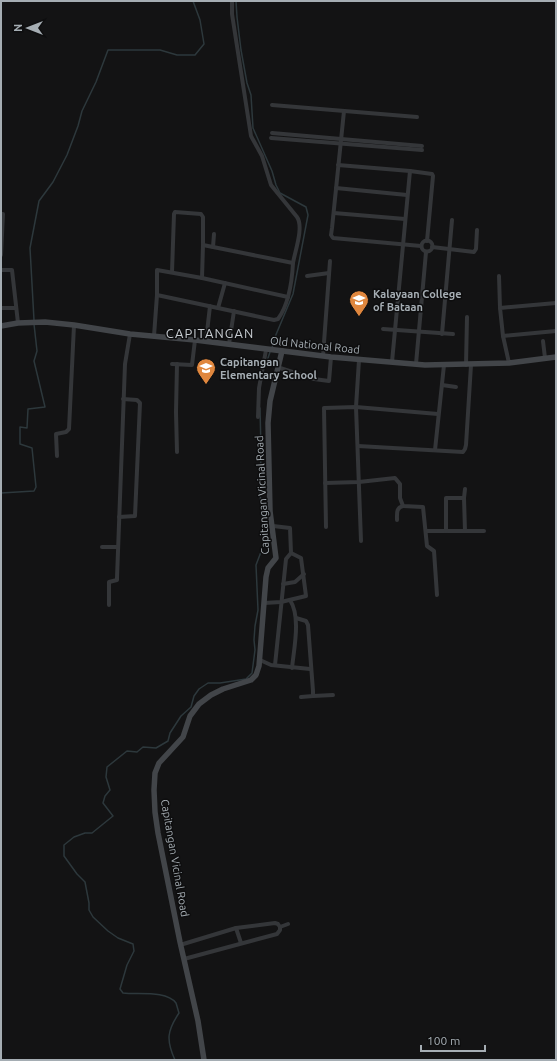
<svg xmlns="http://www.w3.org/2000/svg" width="557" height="1061" font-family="Ubuntu,sans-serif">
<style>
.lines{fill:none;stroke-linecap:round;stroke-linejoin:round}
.stream{stroke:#2d383c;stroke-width:1.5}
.street{stroke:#343639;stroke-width:4}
.secondary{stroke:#424549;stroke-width:5.5}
.labels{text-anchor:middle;stroke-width:3;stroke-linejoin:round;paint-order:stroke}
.poi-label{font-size:11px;font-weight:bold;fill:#a5adb3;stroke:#0e0e0f;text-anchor:start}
.street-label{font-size:11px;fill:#a5adb3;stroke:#0e0e0f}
.quarter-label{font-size:13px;letter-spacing:1px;fill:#c6cbd0;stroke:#0e0e0f}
</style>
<rect width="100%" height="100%" fill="#131314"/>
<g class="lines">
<!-- stream -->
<g class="stream">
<path d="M236 1 237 17 241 50 247 83 251 95 253 128 272 171 276 185 280 193 306 207 308 215 293 294 275 337 272 348"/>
<path d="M34 320 30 248 39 201 53 182 67 155 78 126 82 111 96 82 108 50H160L177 55H195L204 44 200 20 193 1"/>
<path d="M265 367 270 352"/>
<path d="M1 493 34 491 36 487 32 448 20 444V427L27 428 28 409 45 407 34 361 37 351 34 324"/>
<path d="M175 1060C166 1040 167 1031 179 1013 178 1010 177 1006 176 1003 166 990 138 995 123 993L120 989 127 965 134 951 133 944 118 938 108 931 93 917 89 910V903L85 882 77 874 64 856V845L74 837 85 833H92L113 816 103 803 105 796 110 790 106 777 107 767 127 751 137 752 143 747 156 748 168 741 170 733 181 716 191 707 194 696 199 689 208 683H220L246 679 252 673 255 650 254 640 255 626 258 610 256 565 264 544 260 493 261 450 260 408"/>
</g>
<!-- street -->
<g class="street">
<path d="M232 1V14L251 136 262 156 271 185 297 217C304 227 295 251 293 263"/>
<path d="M272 105 417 117"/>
<path d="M344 111 332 228 331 235 333 238 421 246"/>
<path d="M272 133 422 146"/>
<path d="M271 138 422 150"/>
<path d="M338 165 410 171 432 174 433 176 427 241"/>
<path d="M336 188 407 195"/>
<path d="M334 213 405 219"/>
<path d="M1 214H3L1 255"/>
<circle cx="427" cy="246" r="5.5"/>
<path d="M213 247 214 234"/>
<path d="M432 247 474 252 476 249 477 230"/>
<path d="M1 270H12L18 323"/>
<path d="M172 272 174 214 175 212 201 214 203 217V245"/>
<path d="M307 276 329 273"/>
<path d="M499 276 500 308"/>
<path d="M157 295 274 320 278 319C289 304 292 282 293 263L203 245 202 278"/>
<path d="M1 308H15"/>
<path d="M218 308 225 283"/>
<path d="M383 329 453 334"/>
<path d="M442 334 452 220"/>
<path d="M154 336 157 295V270L202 278 288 297"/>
<path d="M503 336 556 331"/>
<path d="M206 341 210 306"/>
<path d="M543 341 545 358"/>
<path d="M229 344 234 311"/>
<path d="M323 356 330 261"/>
<path d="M359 360 356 407 361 541"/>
<path d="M392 362 410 171"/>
<path d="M509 363 503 336 500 308 556 303"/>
<path d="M172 364 192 365 195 340"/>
<path d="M416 364 426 252"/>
<path d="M466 365 467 317"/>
<path d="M277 367 314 379 329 381 331 357"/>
<path d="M442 385 456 387"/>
<path d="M258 417 259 388 266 350"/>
<path d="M358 446 463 452 465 449 466 445 471 365"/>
<path d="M435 450 444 365"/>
<path d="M177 452 176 412 177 364"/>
<path d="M57 456 56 434 66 432 69 429 74 325"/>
<path d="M325 483 359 482 395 478 400 484V498L403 506 423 507 427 546 434 551 437 595"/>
<path d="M465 489 464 498 465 531"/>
<path d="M119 517 135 516 140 403 137 400 123 399"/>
<path d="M397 520C397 513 396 508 403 506"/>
<path d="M273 526 290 528 291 553 286 559 275 665"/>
<path d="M326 527 324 408 356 407 438 414"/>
<path d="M427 531H484"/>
<path d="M446 531V498H464"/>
<path d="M102 547H118"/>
<path d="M283 584 295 582 304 574"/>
<path d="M290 600C301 617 294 648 292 668"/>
<path d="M264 603 281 602 306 596 301 558 291 553"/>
<path d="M109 605V582L117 580V578L125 364 130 334"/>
<path d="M296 618 306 621 308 625 313 691V696L301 697"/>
<path d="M260 660 271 665 310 669"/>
<path d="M313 696 333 695"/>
<path d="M236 928 241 943"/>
<path d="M180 945 236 928 275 923 278 924 280 927 288 924"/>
<path d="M184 959 277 934 280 930V927"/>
</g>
<!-- secondary -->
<g class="secondary">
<path d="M1 326 18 323 45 322 74 325 130 334 195 340 331 357 425 365 509 363 556 357"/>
<path d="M204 1060 198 1021 180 942 158 833 155 812 154 790 155 773 159 763 183 737 190 716 199 704 211 695 223 689 251 680 256 675 259 666 266 577 268 568 276 558 270 511 268 423 270 401 282 351"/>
</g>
</g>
<!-- icons -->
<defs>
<g id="university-pin" transform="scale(1)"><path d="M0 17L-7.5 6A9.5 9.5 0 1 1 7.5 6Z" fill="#e0873e" stroke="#0e0e0f"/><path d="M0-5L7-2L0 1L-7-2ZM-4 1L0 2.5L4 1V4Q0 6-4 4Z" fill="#fff"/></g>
<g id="school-pin" transform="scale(1)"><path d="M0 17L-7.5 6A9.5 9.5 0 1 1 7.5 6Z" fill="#e0873e" stroke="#0e0e0f"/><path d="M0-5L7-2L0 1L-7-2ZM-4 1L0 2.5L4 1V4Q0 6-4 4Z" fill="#fff"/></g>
</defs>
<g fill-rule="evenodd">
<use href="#university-pin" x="359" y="300"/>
<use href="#school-pin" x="206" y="368"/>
</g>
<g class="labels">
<!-- poi labels -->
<g class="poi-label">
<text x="373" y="298">Kalayaan College<tspan x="373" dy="13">of Bataan</tspan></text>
<text x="220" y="366">Capitangan<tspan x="220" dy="13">Elementary School</tspan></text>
</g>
<!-- street labels -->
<g class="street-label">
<text transform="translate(315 345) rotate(6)" y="4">Old National Road</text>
<text transform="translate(262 495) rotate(-93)" y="4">Capitangan Vicinal Road</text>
<text transform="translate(175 858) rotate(80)" y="4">Capitangan Vicinal Road</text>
</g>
<!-- quarter labels -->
<g class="quarter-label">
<text x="210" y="338">CAPITANGAN</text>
</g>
</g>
<!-- border -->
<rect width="557" height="1061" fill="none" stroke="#a5adb3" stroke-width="4"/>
<!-- north arrow -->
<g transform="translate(28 28) rotate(270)" stroke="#0e0e0f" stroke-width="3" paint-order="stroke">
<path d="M0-3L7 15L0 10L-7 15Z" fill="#a5adb3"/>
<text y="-6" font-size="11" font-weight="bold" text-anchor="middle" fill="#a5adb3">N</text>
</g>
<!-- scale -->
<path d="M421 1045v6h64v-6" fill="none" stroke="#a5adb3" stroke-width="2"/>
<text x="427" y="1045" font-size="12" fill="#a5adb3" stroke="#0e0e0f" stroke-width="3" paint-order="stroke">100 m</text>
</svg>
